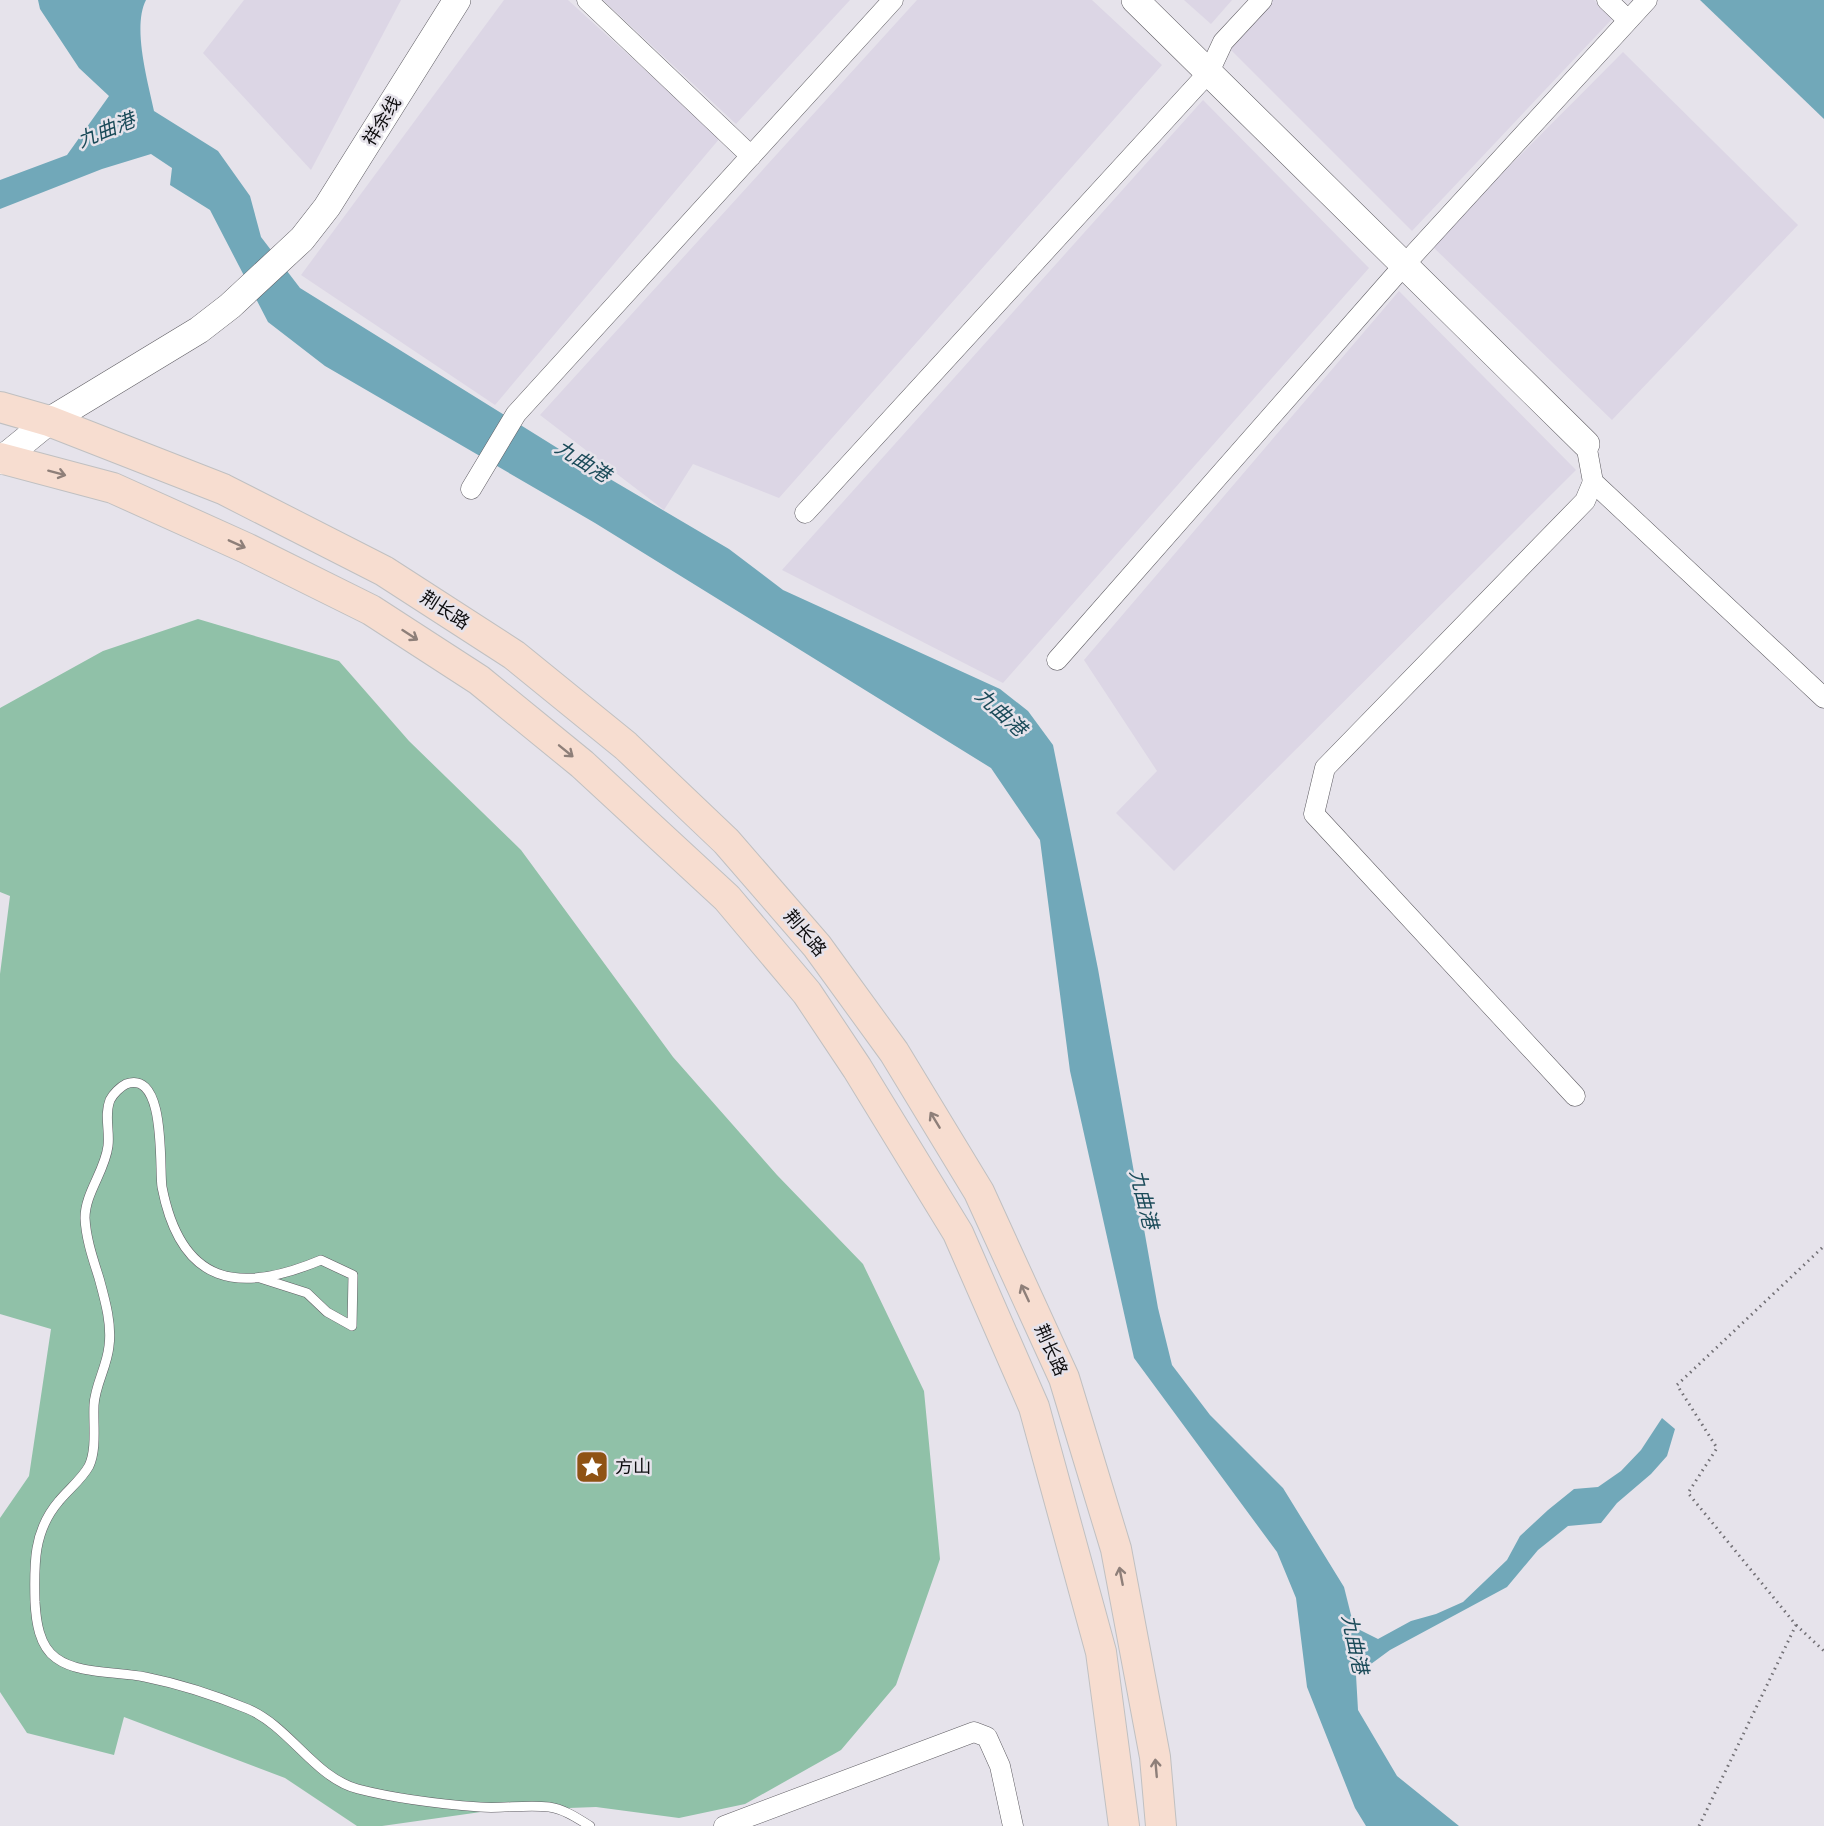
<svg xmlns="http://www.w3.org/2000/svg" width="1824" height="1826" font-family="Commissioner,'Noto Sans SC',sans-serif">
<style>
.built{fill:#dcd6e5}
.forest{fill:#90c1a8}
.water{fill:#71a8b9}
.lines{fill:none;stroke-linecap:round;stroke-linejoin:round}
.lane-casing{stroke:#5f5d63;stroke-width:10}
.street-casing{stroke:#5f5d63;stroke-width:21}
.secondary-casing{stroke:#5f5d63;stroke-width:28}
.primary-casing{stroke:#c0c0c1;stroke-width:32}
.path{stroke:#716f74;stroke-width:3;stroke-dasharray:1.5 4.5;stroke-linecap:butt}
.lane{stroke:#fff;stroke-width:9}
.street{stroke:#fff;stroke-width:20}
.secondary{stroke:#fff;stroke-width:27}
.primary{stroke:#f7ddd0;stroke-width:30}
.oneway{stroke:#8e7f79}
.labels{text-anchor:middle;stroke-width:5;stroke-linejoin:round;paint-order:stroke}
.street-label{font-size:18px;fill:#0e0d0f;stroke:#e6e3eb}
.poi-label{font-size:18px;fill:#0e0d0f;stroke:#e6e3eb;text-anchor:start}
.water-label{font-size:20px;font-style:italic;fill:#1b4b59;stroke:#e6e3eb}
</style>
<rect width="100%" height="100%" fill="#e6e3eb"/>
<!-- built -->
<g class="built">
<path d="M244 0H401L311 170 203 53Z"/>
<path d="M504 0H568L720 138 495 405 301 275Z"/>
<path d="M603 0H850L736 124Z"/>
<path d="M917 0H1092L1162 65 779 498 693 464 664 510 540 415Z"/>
<path d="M1184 0H1232L1211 24Z"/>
<path d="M1266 0H1594L1613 18 1412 231 1223 42Z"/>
<path d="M1623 52 1798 225 1612 420 1431 245Z"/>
<path d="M1203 100 1369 268 1003 683 782 570Z"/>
<path d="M1399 291 1576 470 1174 871 1116 813 1157 771 1084 660Z"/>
</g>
<!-- forest -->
<path class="forest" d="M198 619 339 661 409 741 521 850 673 1057 777 1175 863 1264 924 1391 940 1559 896 1685 841 1750 745 1804 679 1818 596 1807 488 1811 382 1826H357L285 1778 124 1717 114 1755 27 1733 0 1692V1518L29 1476 51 1329 0 1314V974L10 896 0 892V708L103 651Z"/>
<!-- water -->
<g class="water">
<path d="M38 0H146C132 27 148 82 154 111L218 151 250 196 261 237 300 288 559 449 729 549 783 590 1000 689 1028 711 1053 745 1098 969 1158 1308 1172 1365 1210 1415 1283 1488 1344 1587 1354 1627 1378 1639 1411 1621 1436 1614 1463 1602 1507 1560 1520 1536 1548 1510 1574 1489 1598 1487 1621 1471 1641 1450 1662 1418 1675 1429 1667 1456 1651 1474 1617 1503 1601 1523 1568 1526 1538 1550 1507 1587 1390 1650 1356 1675 1358 1710 1397 1776 1459 1826H1366L1355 1808 1307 1687 1296 1598 1277 1552 1134 1358 1070 1071 1040 840 991 768 595 523 325 366 268 322 210 210 170 185 172 168 151 154 102 169 0 209V180L67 155 109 96 79 68 40 9Z"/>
<path d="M1700 0H1824V119Z"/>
</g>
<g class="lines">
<!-- lane casing -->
<g class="lane-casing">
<path id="lane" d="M260 1278 307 1293 327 1312 352 1326 353 1275 321 1260C238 1295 181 1285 162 1187 159 1170 167 1069 126 1084 120 1087 113 1094 110 1100 104 1115 110 1131 108 1146 105 1171 85 1193 85 1218 86 1239 93 1259 99 1278 105 1300 112 1324 109 1346 107 1367 95 1385 94 1405 93 1424 97 1449 89 1466 82 1479 68 1490 59 1501 33 1531 34 1565 35 1602 36 1621 39 1646 56 1658 79 1675 118 1671 145 1677 180 1684 214 1695 248 1709 290 1727 315 1778 358 1789 397 1799 440 1804 480 1807 502 1809 526 1804 549 1807 564 1809 577 1818 590 1826"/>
</g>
<!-- street casing -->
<g class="street-casing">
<g id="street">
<path d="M587 0 751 156"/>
<path d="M1607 0 1628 20"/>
<path d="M1586 444 1593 482 1824 698"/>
<path d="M471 489 516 414 893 0"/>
<path d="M805 513 1209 72 1223 42 1262 0"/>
<path d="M1057 660 1405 264 1647 0"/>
<path d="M1575 1096 1314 814 1325 768 1585 501 1593 482"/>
<path d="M724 1826 974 1732 987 1737 1000 1766 1013 1826"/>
</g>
</g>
<!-- secondary casing -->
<g class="secondary-casing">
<g id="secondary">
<path d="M1135 0 1586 444"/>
<path d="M0 461 49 421 199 330 230 306 302 239 327 207 457 0"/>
</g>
</g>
<!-- primary casing -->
<g class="primary-casing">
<g id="primary">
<path d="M0 407 49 421 223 489 384 571 514 655 626 746 726 841 817 946 894 1052 979 1192 1064 1378 1116 1549 1155 1757 1161 1826"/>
<path d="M0 458 113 488 246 548 371 610 479 680 582 764 727 898 807 993 857 1068 958 1233 1034 1407 1101 1652 1124 1826"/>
</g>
</g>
<!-- path -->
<g class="path">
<path d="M1796 1625 1824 1651"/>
<path d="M1699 1826 1796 1625 1688 1493 1717 1448 1677 1385 1824 1246"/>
</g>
<!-- lane -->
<use href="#lane" class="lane"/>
<!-- street -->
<use href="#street" class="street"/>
<!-- secondary -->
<use href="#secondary" class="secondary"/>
<!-- primary -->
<use href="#primary" class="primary"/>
</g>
<!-- one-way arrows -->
<defs><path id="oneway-shaft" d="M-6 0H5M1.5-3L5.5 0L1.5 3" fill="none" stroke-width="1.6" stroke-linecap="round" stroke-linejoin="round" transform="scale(1.5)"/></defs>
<g class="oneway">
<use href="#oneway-shaft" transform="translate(57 473) rotate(15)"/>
<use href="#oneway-shaft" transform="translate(237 544) rotate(24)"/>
<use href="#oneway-shaft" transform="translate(410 635) rotate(33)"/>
<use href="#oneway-shaft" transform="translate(566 751) rotate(39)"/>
<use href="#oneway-shaft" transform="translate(935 1120) rotate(-121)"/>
<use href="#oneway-shaft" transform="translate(1025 1293) rotate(-115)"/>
<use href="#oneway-shaft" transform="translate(1121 1576) rotate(-101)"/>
<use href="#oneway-shaft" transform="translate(1156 1768) rotate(-95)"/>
</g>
<!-- icons -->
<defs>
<g id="sight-square" transform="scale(1.725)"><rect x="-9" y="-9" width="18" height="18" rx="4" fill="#8f5314" stroke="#e6e3eb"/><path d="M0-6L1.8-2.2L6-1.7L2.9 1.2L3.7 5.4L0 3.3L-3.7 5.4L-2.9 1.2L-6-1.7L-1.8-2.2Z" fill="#fff"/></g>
</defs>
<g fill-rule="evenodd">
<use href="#sight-square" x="592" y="1467"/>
</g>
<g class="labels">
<!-- street labels -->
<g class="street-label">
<text transform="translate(382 121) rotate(-58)" y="6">祥余线</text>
<text transform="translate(445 610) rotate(33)" y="6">荆长路</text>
<text transform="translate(805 933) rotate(50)" y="6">荆长路</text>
<text transform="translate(1051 1350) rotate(66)" y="6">荆长路</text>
</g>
<!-- poi labels -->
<g class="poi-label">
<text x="615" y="1473">方山</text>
</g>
<!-- water labels -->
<g class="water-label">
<text transform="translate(106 130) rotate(-22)" y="7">九曲港</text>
<text transform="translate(583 461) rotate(32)" y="7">九曲港</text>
<text transform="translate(1001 712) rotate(42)" y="7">九曲港</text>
<text transform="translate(1144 1199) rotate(76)" y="7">九曲港</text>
<text transform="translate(1355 1644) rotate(78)" y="7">九曲港</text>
</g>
</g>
</svg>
